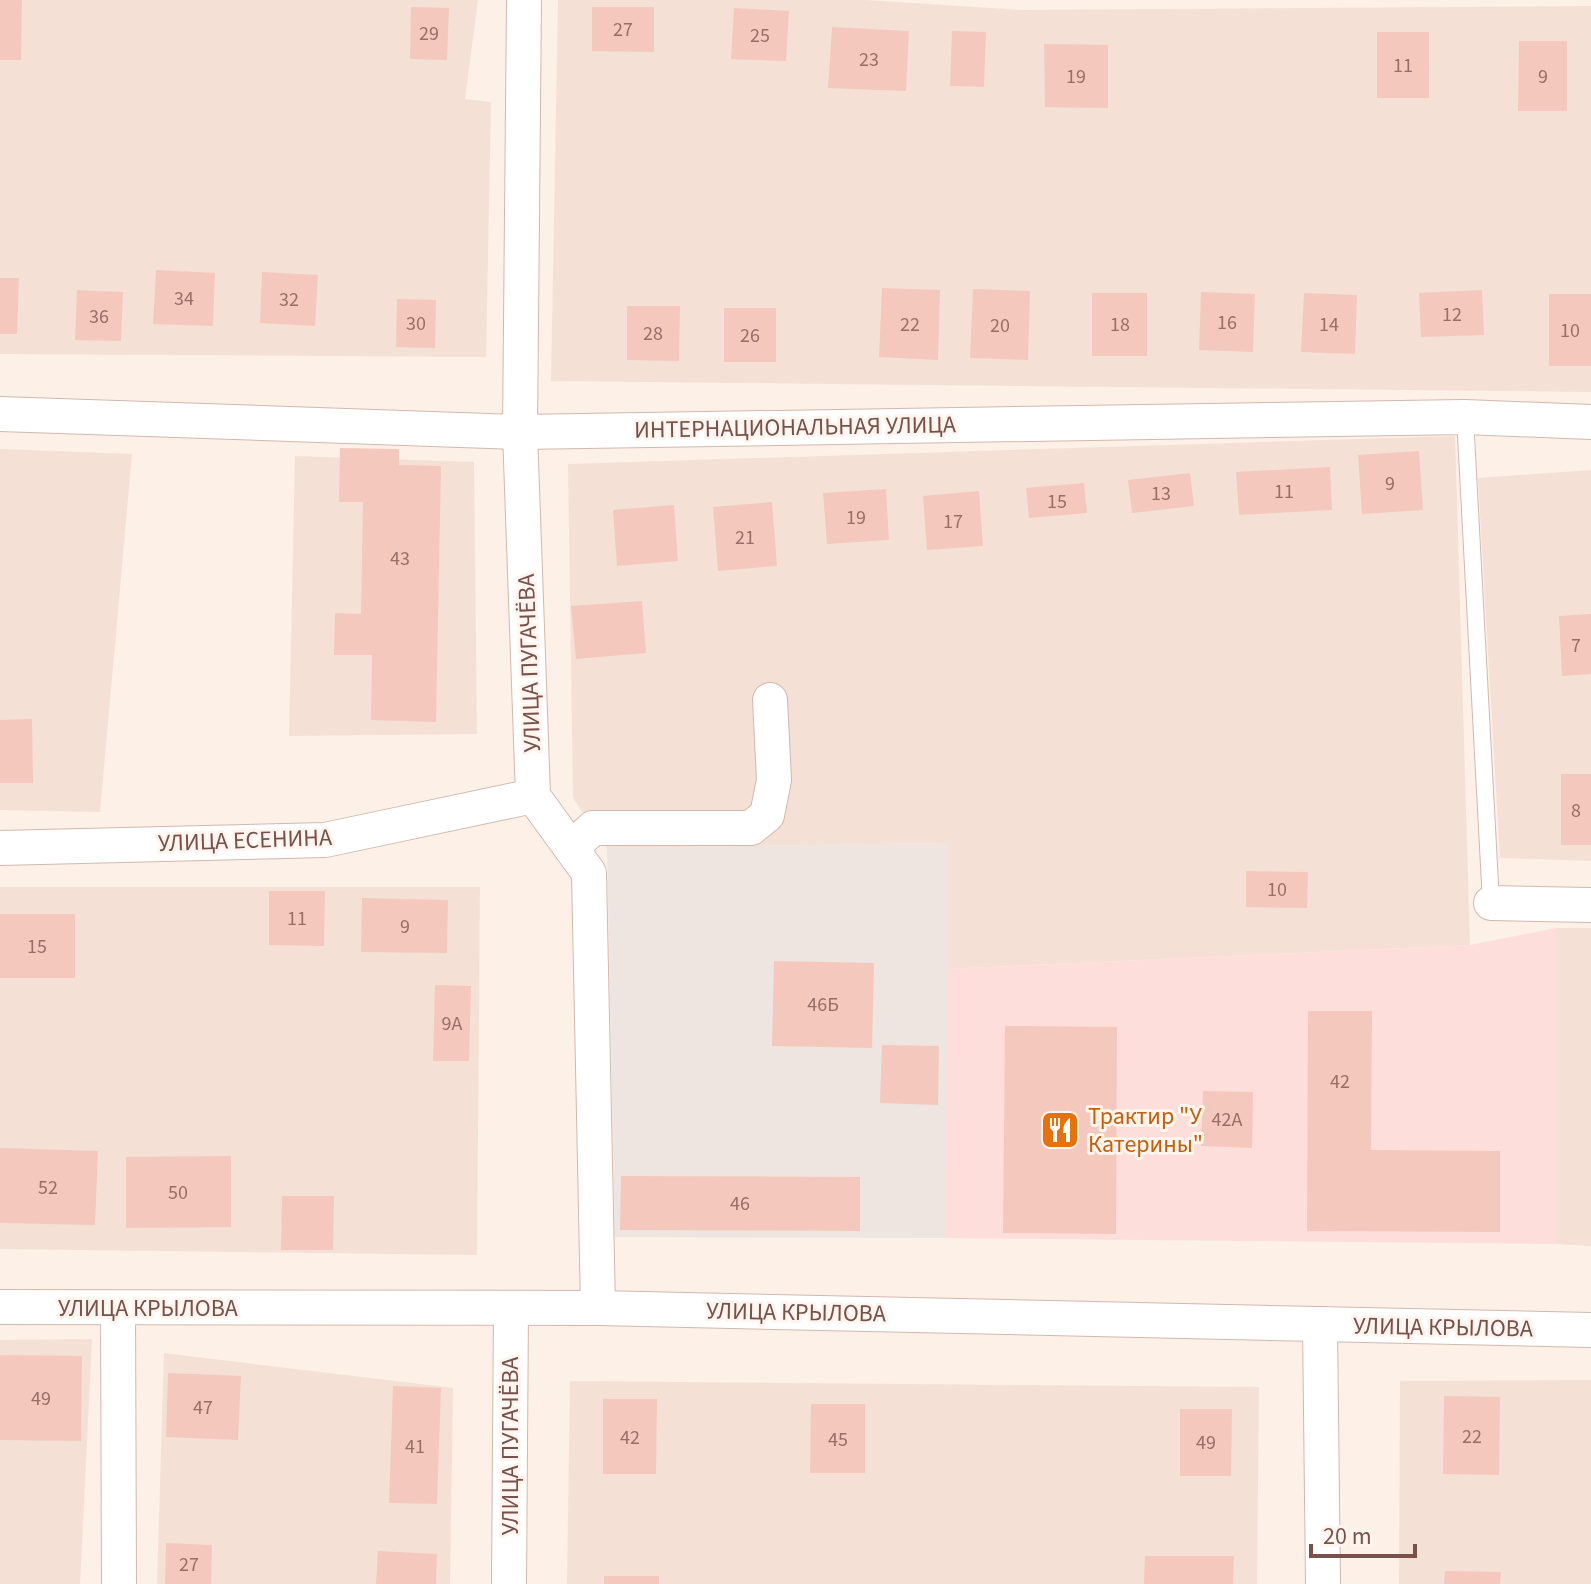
<svg xmlns="http://www.w3.org/2000/svg" width="1591" height="1584" font-family="'Source Sans 3',sans-serif">
<style>
.residential{fill:#f5e0d5}
.commercial{fill:#fededa}
.industrial{fill:#eee4e0}
.building{fill:#f4c8bd}
.lines{fill:none;stroke-linecap:round;stroke-linejoin:round}
.service-casing{stroke:#d2b8ae;stroke-width:18}
.minor-casing{stroke:#d2b8ae;stroke-width:36}
.service{stroke:#fff;stroke-width:16}
.minor{stroke:#fff;stroke-width:34}
.labels{text-anchor:middle;stroke-width:6;stroke-linejoin:round;paint-order:stroke}
.number-label{font-size:20px;fill:#976f67}
.street-label{font-size:24px;fill:#78514a;stroke:#fff5ee}
.food-label{font-size:24px;fill:#c56008;stroke:#fff5ee;text-anchor:start}
</style>
<rect width="100%" height="100%" fill="#fdf0e7"/>
<!-- residential -->
<g class="residential">
<path d="M0 0H478L465 99 491 102 486 357 0 354Z"/>
<path d="M558 0H866L1020 10 1591 6V392L551 381Z"/>
<path d="M1455 436 1470 945 946 969 947 843 607 848 573 798 568 464Z"/>
<path d="M0 449 132 454 100 812 0 810Z"/>
<path d="M295 456 474 462 477 734 289 736Z"/>
<path d="M1591 470V861L1500 858 1478 478Z"/>
<path d="M0 887H480L477 1255 0 1249Z"/>
<path d="M1556 928H1591V1246L1556 1244Z"/>
<path d="M92 1339 80 1584H0V1340Z"/>
<path d="M164 1353 453 1388 450 1584H157Z"/>
<path d="M1591 1380V1584H1399L1400 1381Z"/>
<path d="M570 1381 1259 1387 1257 1584H567Z"/>
</g>
<!-- commercial -->
<path class="commercial" d="M1556 928V1244L946 1238V969L1470 945Z"/>
<!-- industrial -->
<path class="industrial" d="M948 843 946 1238 615 1237 607 848Z"/>
<!-- building -->
<g class="building">
<path d="M0 0H22L21 60H0Z"/>
<path d="M411 7 449 8 447 60 410 59Z"/>
<path d="M592 7H654V52L592 51Z"/>
<path d="M734 8 789 11 786 61 731 59Z"/>
<path d="M832 27 909 31 906 91 828 88Z"/>
<path d="M952 31 986 32 984 87 950 86Z"/>
<rect x="1377" y="32" width="52" height="66"/>
<path d="M1519 41H1567V111H1518Z"/>
<path d="M1044 44 1108 45V108L1045 107Z"/>
<path d="M156 270 215 273 213 326 153 324Z"/>
<path d="M262 272 318 275 315 326 260 323Z"/>
<path d="M0 278H19L17 334H0Z"/>
<path d="M882 288 940 290 938 360 879 357Z"/>
<path d="M973 289 1030 291 1028 360 970 358Z"/>
<path d="M77 290 123 292 121 341 75 340Z"/>
<path d="M1482 290 1484 335 1421 337 1419 293Z"/>
<path d="M1201 292 1255 294 1253 352 1199 350Z"/>
<rect x="1092" y="293" width="55" height="63"/>
<path d="M1304 293 1357 295 1355 354 1301 352Z"/>
<rect x="1549" y="294" width="42" height="72"/>
<path d="M397 299 436 300 435 348 396 347Z"/>
<path d="M627 306H680L679 361 627 360Z"/>
<rect x="724" y="308" width="52" height="54"/>
<path d="M340 448 399 449V465L441 466 436 722 371 720 372 655H334L335 613 361 614 363 502H339Z"/>
<path d="M1419 451 1423 510 1362 514 1358 455Z"/>
<path d="M1330 467 1332 510 1239 515 1236 472Z"/>
<path d="M1190 473 1194 506 1132 513 1128 480Z"/>
<path d="M1084 483 1087 513 1029 518 1026 488Z"/>
<path d="M886 489 889 540 827 544 823 493Z"/>
<path d="M979 491 983 546 927 550 923 496Z"/>
<path d="M772 502 777 566 718 571 713 507Z"/>
<path d="M674 505 678 561 617 566 613 510Z"/>
<path d="M642 601 646 653 576 659 571 606Z"/>
<path d="M1591 614V674L1562 676 1559 616Z"/>
<path d="M32 719 33 783H0V720Z"/>
<rect x="1561" y="774" width="30" height="71"/>
<path d="M1246 871 1308 872 1307 908 1246 907Z"/>
<path d="M269 891H325L324 946 269 945Z"/>
<path d="M362 898 448 900 447 953 361 952Z"/>
<rect x="0" y="914" width="75" height="64"/>
<path d="M774 961 874 963 872 1048 772 1046Z"/>
<path d="M435 985 471 986 469 1061H433Z"/>
<path d="M1308 1011H1372L1371 1150 1500 1151V1232L1307 1231Z"/>
<path d="M1005 1026 1117 1027 1116 1234 1003 1233Z"/>
<path d="M882 1045 939 1046 938 1105 880 1103Z"/>
<path d="M1203 1091 1253 1092 1252 1148 1201 1146Z"/>
<path d="M0 1148 98 1151 95 1225 0 1223Z"/>
<path d="M231 1156V1227L126 1228V1157Z"/>
<path d="M621 1176 860 1177V1231L620 1230Z"/>
<path d="M282 1196H334L333 1250H281Z"/>
<path d="M0 1355 82 1356 81 1441 0 1440Z"/>
<path d="M168 1373 241 1376 238 1440 166 1437Z"/>
<path d="M393 1386 441 1388 437 1504 389 1503Z"/>
<path d="M1444 1396 1500 1397 1499 1475 1443 1474Z"/>
<path d="M603 1399H657L656 1474H603Z"/>
<path d="M811 1404H865V1473H810Z"/>
<path d="M1180 1409H1232L1231 1476H1180Z"/>
<path d="M166 1543 212 1545 211 1584H165Z"/>
<path d="M378 1551 437 1554 436 1584H376Z"/>
<path d="M1145 1556H1234L1233 1584H1144Z"/>
<path d="M1445 1571 1501 1572 1500 1584H1444Z"/>
<rect x="604" y="1576" width="55" height="8"/>
</g>
<g class="lines">
<!-- service casing -->
<g class="service-casing">
<path id="service" d="M1465 417 1491 903"/>
</g>
<!-- minor casing -->
<g class="minor-casing">
<g id="minor">
<path d="M524 0 520 432 533 796 589 873 598 1308"/>
<path d="M0 414 520 432 1465 417 1591 422"/>
<path d="M0 848 325 840 533 796"/>
<path d="M571 848 593 828H751L767 815 774 780 770 700"/>
<path d="M1491 903 1591 905"/>
<path d="M0 1307 598 1308 1591 1330"/>
<path d="M118 1308 119 1584"/>
<path d="M1320 1324 1323 1584"/>
<path d="M509 1584 511 1308"/>
</g>
</g>
<!-- service -->
<use href="#service" class="service"/>
<!-- minor -->
<use href="#minor" class="minor"/>
</g>
<!-- icons -->
<defs>
<g id="restaurant-square" transform="scale(2)"><rect x="-9" y="-9" width="18" height="18" rx="4" fill="#e8710a" stroke="#fff5ee"/><path d="M-5-6h1v4h1v-4h1v4h1v-4h1v5L-1.5 .5V6h-2V.5L-5-1ZM5-6V6H3V1.5H1.5Q1.5-4 5-6Z" fill="#fff"/></g>
</defs>
<g fill-rule="evenodd">
<use href="#restaurant-square" x="1060" y="1130"/>
</g>
<g class="labels">
<!-- number labels -->
<g class="number-label">
<text x="623" y="36">27</text>
<text x="429" y="40">29</text>
<text x="760" y="42">25</text>
<text x="869" y="66">23</text>
<text x="1403" y="72">11</text>
<text x="1076" y="83">19</text>
<text x="1543" y="83">9</text>
<text x="184" y="305">34</text>
<text x="289" y="306">32</text>
<text x="1452" y="321">12</text>
<text x="99" y="323">36</text>
<text x="1227" y="329">16</text>
<text x="416" y="330">30</text>
<text x="910" y="331">22</text>
<text x="1120" y="331">18</text>
<text x="1329" y="331">14</text>
<text x="1000" y="332">20</text>
<text x="1570" y="337">10</text>
<text x="653" y="340">28</text>
<text x="750" y="342">26</text>
<text x="1390" y="490">9</text>
<text x="1284" y="498">11</text>
<text x="1161" y="500">13</text>
<text x="1057" y="508">15</text>
<text x="856" y="524">19</text>
<text x="953" y="528">17</text>
<text x="745" y="544">21</text>
<text x="400" y="565">43</text>
<text x="1576" y="652">7</text>
<text x="1576" y="817">8</text>
<text x="1277" y="896">10</text>
<text x="297" y="925">11</text>
<text x="405" y="933">9</text>
<text x="37" y="953">15</text>
<text x="823" y="1011">46Б</text>
<text x="452" y="1030">9А</text>
<text x="1340" y="1088">42</text>
<text x="1227" y="1126">42А</text>
<text x="48" y="1194">52</text>
<text x="178" y="1199">50</text>
<text x="740" y="1210">46</text>
<text x="41" y="1405">49</text>
<text x="203" y="1414">47</text>
<text x="1472" y="1443">22</text>
<text x="630" y="1444">42</text>
<text x="838" y="1446">45</text>
<text x="1206" y="1449">49</text>
<text x="415" y="1453">41</text>
<text x="189" y="1571">27</text>
</g>
<!-- street labels -->
<g class="street-label">
<text transform="translate(795 427) rotate(-1)" y="8">ИНТЕРНАЦИОНАЛЬНАЯ УЛИЦА</text>
<text transform="translate(529 663) rotate(-92)" y="8">УЛИЦА ПУГАЧЁВА</text>
<text transform="translate(245 840) rotate(-2)" y="8">УЛИЦА ЕСЕНИНА</text>
<text x="148" y="1316">УЛИЦА КРЫЛОВА</text>
<text transform="translate(796 1312) rotate(1)" y="8">УЛИЦА КРЫЛОВА</text>
<text transform="translate(1443 1327) rotate(1)" y="8">УЛИЦА КРЫЛОВА</text>
<text transform="translate(510 1446) rotate(-90)" y="8">УЛИЦА ПУГАЧЁВА</text>
</g>
<!-- food labels -->
<g class="food-label">
<text x="1088" y="1124">Трактир "У<tspan x="1088" dy="28">Катерины"</tspan></text>
</g>
</g>
<!-- scale -->
<path d="M1311 1544v12h104v-12" fill="none" stroke="#78514a" stroke-width="4"/>
<text x="1323" y="1544" font-size="24" fill="#78514a" stroke="#fff5ee" stroke-width="6" paint-order="stroke">20 m</text>
</svg>
